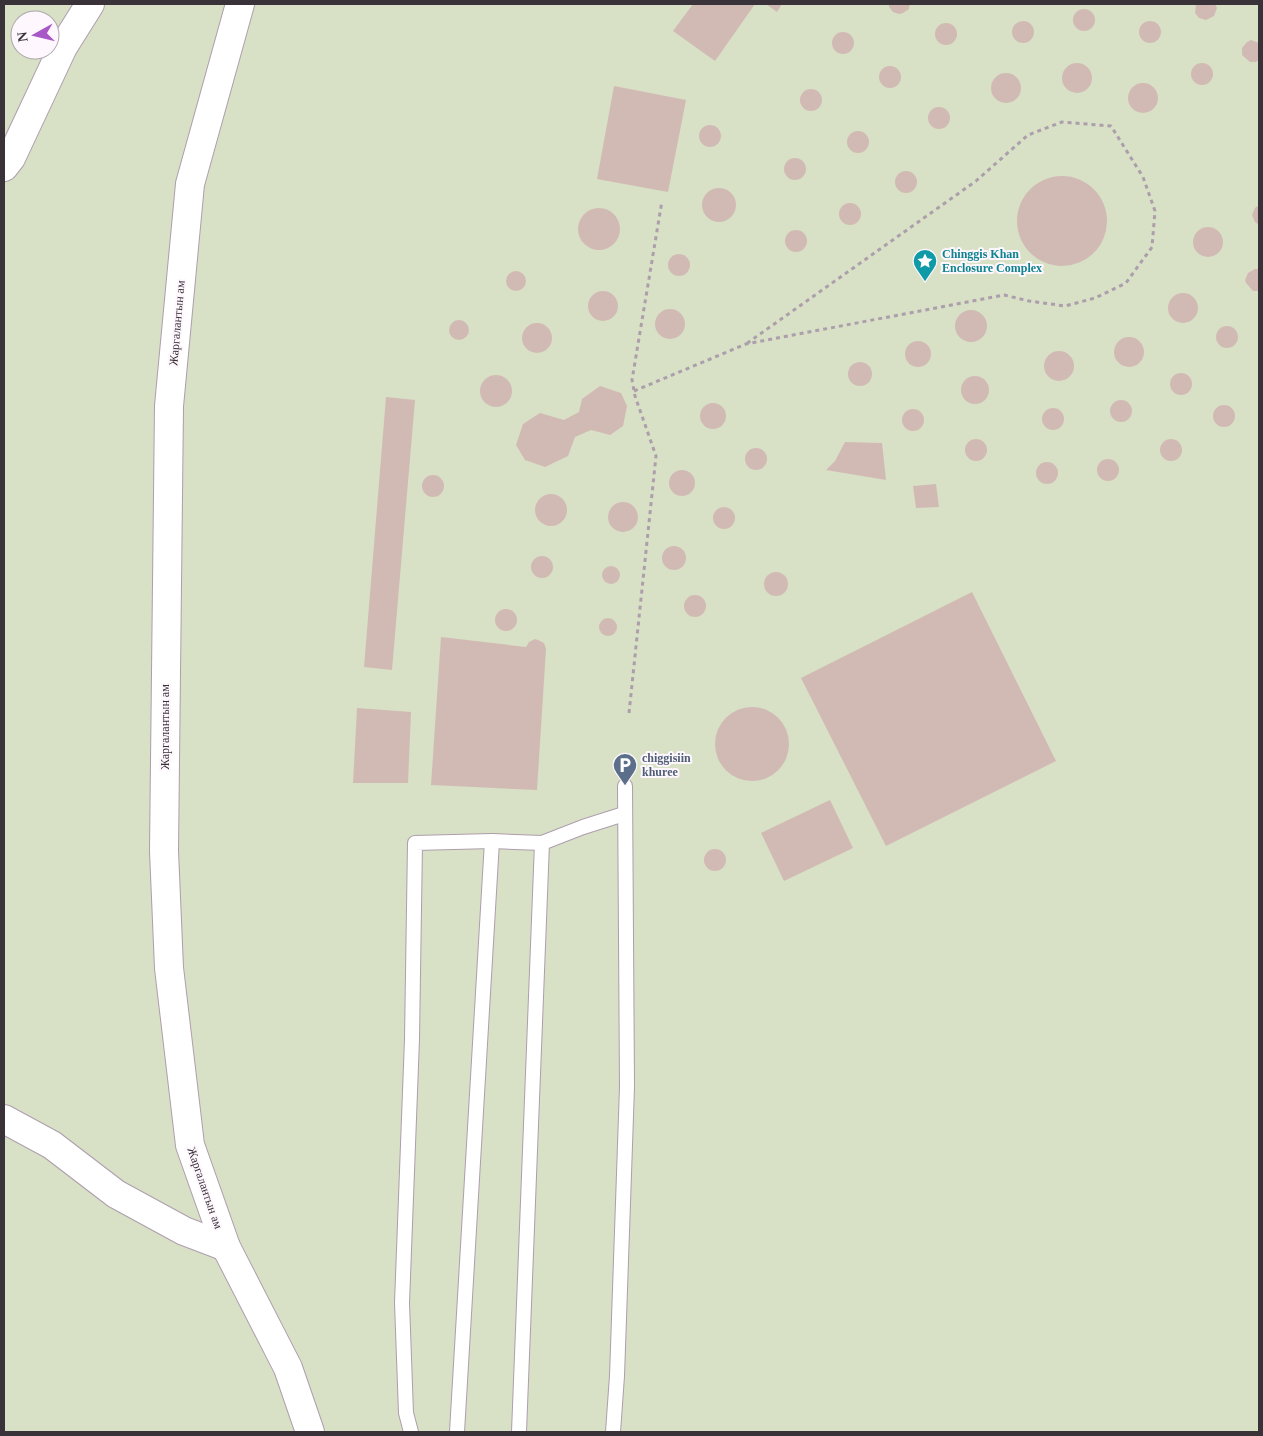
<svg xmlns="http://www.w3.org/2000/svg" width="1263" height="1436" font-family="'Times New Roman',serif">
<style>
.green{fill:#d8e0c6;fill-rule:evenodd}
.building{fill:#d2bab4}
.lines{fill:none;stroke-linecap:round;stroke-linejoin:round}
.service-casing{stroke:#ae9ead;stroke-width:16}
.minor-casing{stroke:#ae9ead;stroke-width:30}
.tertiary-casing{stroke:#ae9ead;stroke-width:30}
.path{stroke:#ac9fab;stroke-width:3;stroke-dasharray:4 4;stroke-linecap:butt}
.service{stroke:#fff;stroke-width:14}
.minor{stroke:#fff;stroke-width:28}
.tertiary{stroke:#fff;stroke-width:28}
.labels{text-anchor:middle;stroke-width:4;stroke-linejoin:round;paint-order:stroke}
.culture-label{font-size:12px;font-weight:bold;fill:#0d838f;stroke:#fef7fd;text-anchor:start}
.street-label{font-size:12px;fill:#393238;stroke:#fef7fd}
.service-label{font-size:12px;font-weight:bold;fill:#4e5e75;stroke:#fef7fd;text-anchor:start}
</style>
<rect width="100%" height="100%" fill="#f7e6f6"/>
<!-- green -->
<path class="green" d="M4 4H1259V1432H4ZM20 20H50V50H20Z"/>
<!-- building -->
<g class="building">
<path d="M693 4H755L715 61 673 31Z"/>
<path d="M766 4H782L777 12Z"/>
<path d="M889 4H910L909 9 903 13 899 14 893 12 889 7Z"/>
<path d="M1196 4H1215L1217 8 1214 16 1206 20 1199 18 1195 13Z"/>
<circle cx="1084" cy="20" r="11"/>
<circle cx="1023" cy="32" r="11"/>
<circle cx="1150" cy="32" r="11"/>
<circle cx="946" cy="34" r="11"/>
<circle cx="843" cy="43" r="11"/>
<path d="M1251 40 1259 43V60L1256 62H1250L1242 55V48L1247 42Z"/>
<circle cx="1202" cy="74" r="11"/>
<circle cx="1077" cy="78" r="15"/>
<circle cx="890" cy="77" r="11"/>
<circle cx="1006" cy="88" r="15"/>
<circle cx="1143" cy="98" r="15"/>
<path d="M614 86 686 100 668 192 597 179Z"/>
<circle cx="811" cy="100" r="11"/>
<circle cx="939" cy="118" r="11"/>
<circle cx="710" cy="136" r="11"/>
<circle cx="858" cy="142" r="11"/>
<circle cx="795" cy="169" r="11"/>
<circle cx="906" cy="182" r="11"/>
<circle cx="1062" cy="221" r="45"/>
<circle cx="719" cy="205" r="17"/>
<circle cx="850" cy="214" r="11"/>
<path d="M1259 205V225L1255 222 1252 215 1255 208Z"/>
<circle cx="599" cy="229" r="21"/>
<circle cx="1208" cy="242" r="15"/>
<circle cx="796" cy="241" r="11"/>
<circle cx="679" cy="265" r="11"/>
<path d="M1255 269H1259V291H1253L1246 283 1245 280 1248 273Z"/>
<circle cx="516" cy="281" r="10"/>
<circle cx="603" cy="306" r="15"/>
<circle cx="1183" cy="308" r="15"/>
<circle cx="670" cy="324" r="15"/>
<circle cx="971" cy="326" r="16"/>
<circle cx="459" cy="330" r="10"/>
<circle cx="537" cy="338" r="15"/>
<circle cx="1227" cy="337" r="11"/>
<circle cx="1129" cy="352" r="15"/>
<circle cx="918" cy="354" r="13"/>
<circle cx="1059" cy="366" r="15"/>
<circle cx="860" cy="374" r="12"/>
<circle cx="1181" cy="384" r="11"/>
<circle cx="496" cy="391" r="16"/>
<circle cx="975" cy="390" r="14"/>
<path d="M600 386 621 393 627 406 623 426 610 435 591 430 575 437 568 456 545 467 525 460 516 445 523 424 540 413 564 420 579 412 582 399Z"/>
<path d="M386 397 415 400 392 670 364 667Z"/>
<circle cx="1121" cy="411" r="11"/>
<circle cx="713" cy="416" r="13"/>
<circle cx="1224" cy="416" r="11"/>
<circle cx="1053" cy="419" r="11"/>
<circle cx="913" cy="420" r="11"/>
<circle cx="1171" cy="450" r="11"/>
<circle cx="976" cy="450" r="11"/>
<path d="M845 442 882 443 886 480 826 470 835 461Z"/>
<circle cx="756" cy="459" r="11"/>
<circle cx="1108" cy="470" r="11"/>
<circle cx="1047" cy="473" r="11"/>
<circle cx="682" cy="483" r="13"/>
<circle cx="433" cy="486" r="11"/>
<path d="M936 484 939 507 916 508 913 486Z"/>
<circle cx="551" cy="510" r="16"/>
<circle cx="623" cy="517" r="15"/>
<circle cx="724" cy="518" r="11"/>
<circle cx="674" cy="558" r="12"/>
<circle cx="542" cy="567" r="11"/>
<circle cx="611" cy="575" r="9"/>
<circle cx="776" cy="584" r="12"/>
<path d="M972 592 1056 761 886 846 801 678Z"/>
<circle cx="695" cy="606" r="11"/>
<circle cx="506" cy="620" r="11"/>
<circle cx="608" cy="627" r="9"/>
<path d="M441 637 526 647 529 642 535 639 538 640 544 643 546 649 537 790 431 785Z"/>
<circle cx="752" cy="744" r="37"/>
<path d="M357 708 411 712 408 783H353Z"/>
<path d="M830 800 853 848 784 881 761 833Z"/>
<circle cx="715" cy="860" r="11"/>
</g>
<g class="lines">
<!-- service casing -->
<g class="service-casing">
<g id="service">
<path d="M411 1432 406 1413 402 1303 412 1039 415 843 492 841 542 843 583 827 624 814"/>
<path d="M457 1432 492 841"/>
<path d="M519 1432 542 843"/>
<path d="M613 1432 617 1376 627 1087 625 786"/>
</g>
</g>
<!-- minor casing -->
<g class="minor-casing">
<g id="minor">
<path d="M4 167 11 158 63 47 90 4"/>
<path d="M4 1119 52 1145 116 1194 184 1231 226 1247"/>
</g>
</g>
<!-- tertiary casing -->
<g class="tertiary-casing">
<path id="tertiary" d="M240 4 190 184 169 406 164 851 169 968 190 1145 226 1247 288 1368 310 1432"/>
</g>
<!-- path -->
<g class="path">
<path d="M634 391 746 344 1004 295 1029 301 1065 306 1095 298 1126 283 1152 247 1155 211 1143 177 1111 126 1062 122 1028 135 976 181 746 344"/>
<path d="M629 713 656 456 635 396 632 380 662 201"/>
</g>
<!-- service -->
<use href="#service" class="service"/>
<!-- minor -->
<use href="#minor" class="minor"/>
<!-- tertiary -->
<use href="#tertiary" class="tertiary"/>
</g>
<!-- icons -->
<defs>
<g id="sight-pin" transform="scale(1.25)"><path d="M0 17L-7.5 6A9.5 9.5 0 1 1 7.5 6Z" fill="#0f9aa8" stroke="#fef7fd"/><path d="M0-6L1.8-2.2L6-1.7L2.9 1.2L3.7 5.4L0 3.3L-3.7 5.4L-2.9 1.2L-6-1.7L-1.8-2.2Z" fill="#fff"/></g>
<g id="parking-pin" transform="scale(1.25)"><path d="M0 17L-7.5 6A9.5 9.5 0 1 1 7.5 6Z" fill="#5c6f8a" stroke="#fef7fd"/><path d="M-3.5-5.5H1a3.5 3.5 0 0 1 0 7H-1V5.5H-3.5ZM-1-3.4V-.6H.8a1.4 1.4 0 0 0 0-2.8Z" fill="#fff"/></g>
</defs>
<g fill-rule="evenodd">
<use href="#sight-pin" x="925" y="261"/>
<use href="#parking-pin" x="625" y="765"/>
</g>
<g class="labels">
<!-- culture labels -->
<g class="culture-label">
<text x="942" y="258">Chinggis Khan<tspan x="942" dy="14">Enclosure Complex</tspan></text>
</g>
<!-- street labels -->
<g class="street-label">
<text transform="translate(177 323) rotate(-85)" y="4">Жаргалантын ам</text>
<text transform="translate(165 727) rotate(-90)" y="4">Жаргалантын ам</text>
<text transform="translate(205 1188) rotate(71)" y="4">Жаргалантын ам</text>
</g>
<!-- service labels -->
<g class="service-label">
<text x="642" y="762">chiggisiin<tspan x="642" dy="14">khuree</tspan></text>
</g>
</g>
<!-- border -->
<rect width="1263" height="1436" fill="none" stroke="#393238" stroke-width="10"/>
<!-- north arrow -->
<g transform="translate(35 35) rotate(262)"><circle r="24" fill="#fef7fd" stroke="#afa8ae"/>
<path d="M0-4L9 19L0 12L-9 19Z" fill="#a857c7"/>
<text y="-8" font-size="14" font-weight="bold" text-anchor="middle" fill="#393238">N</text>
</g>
</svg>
